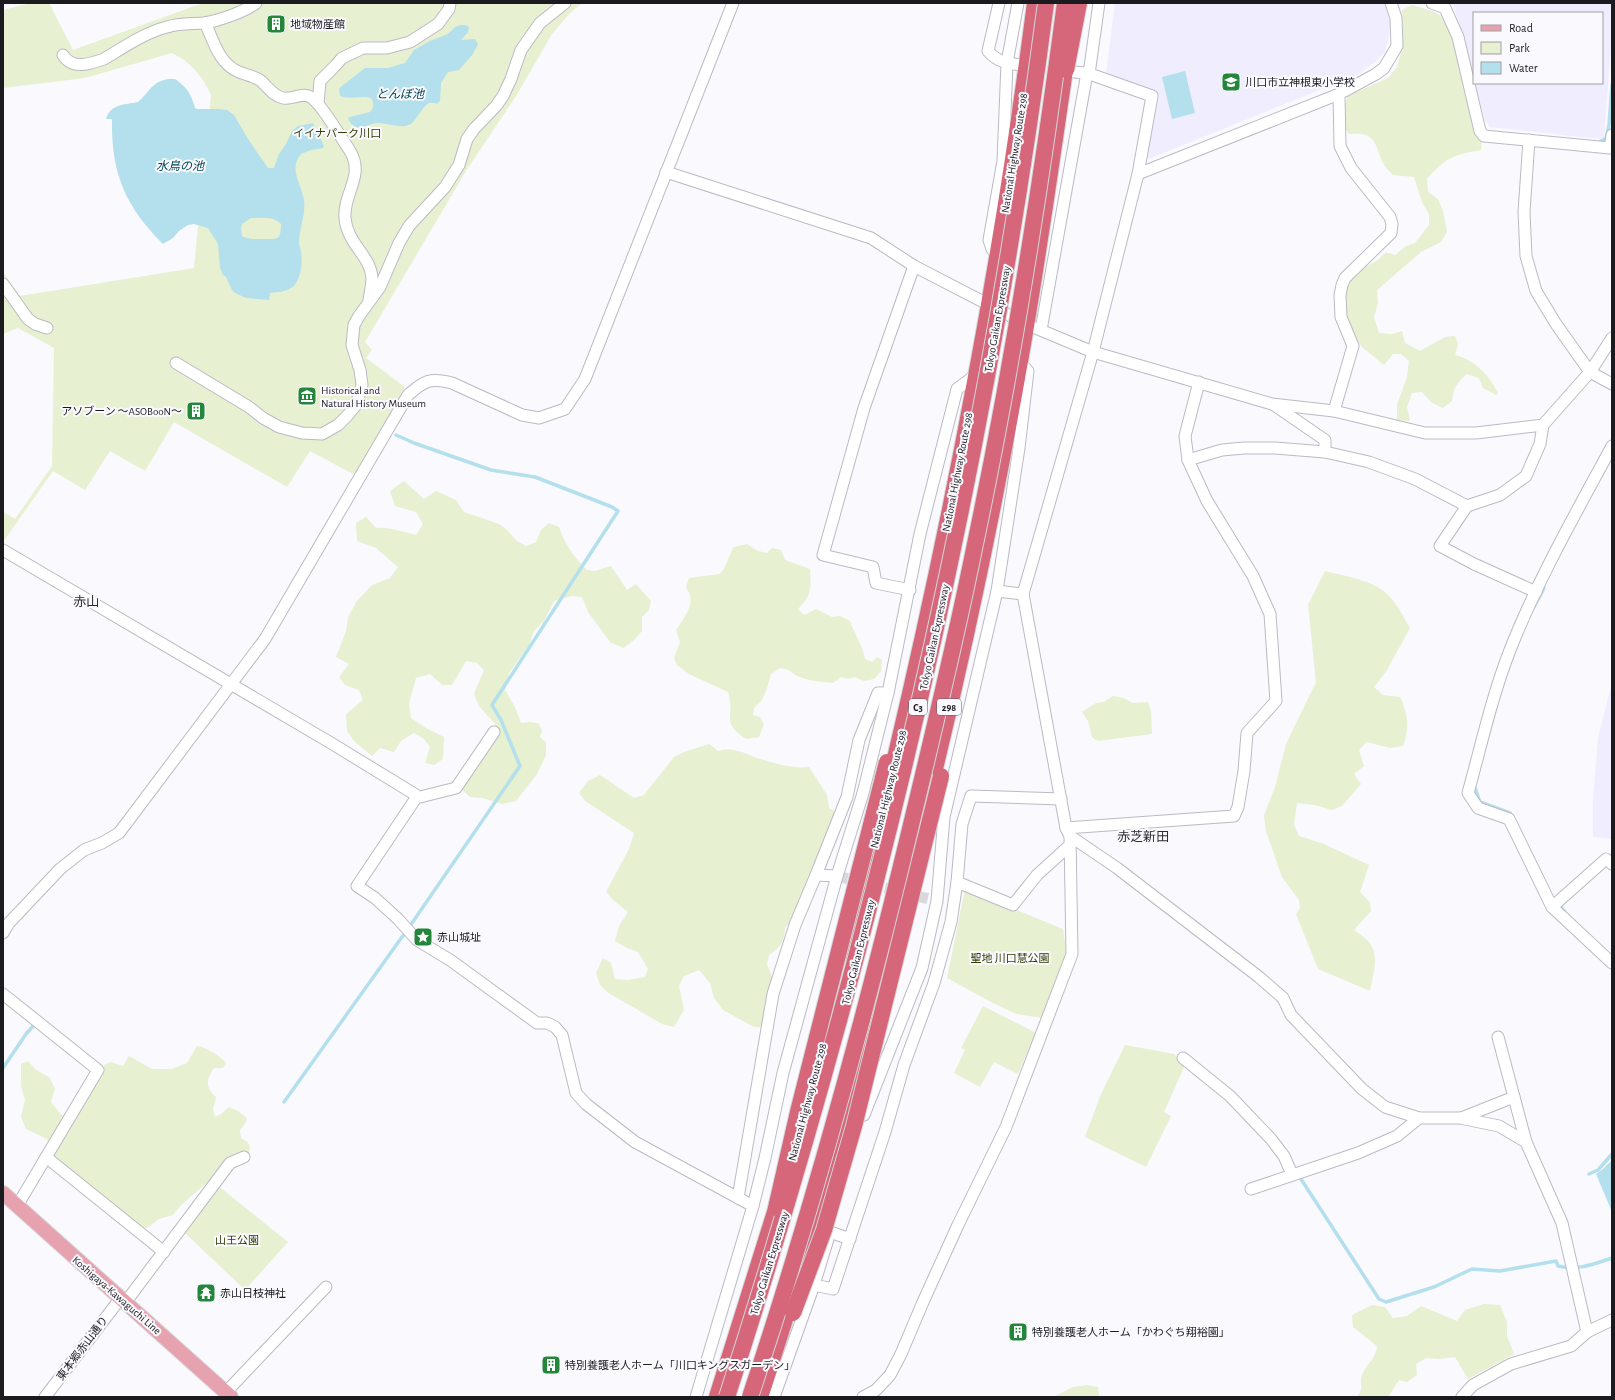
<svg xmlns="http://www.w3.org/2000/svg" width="1615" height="1400" font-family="'Alegreya Sans','Noto Sans JP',sans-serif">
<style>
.built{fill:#efedfe}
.green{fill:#e7f0d1}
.water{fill:#b3e0ec;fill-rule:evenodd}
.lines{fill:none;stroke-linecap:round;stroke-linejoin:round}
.stream{stroke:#b3e0ec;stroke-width:3.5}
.minor-tunnel{stroke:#d9d8dc;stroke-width:11;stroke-dasharray:11 5.5;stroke-linecap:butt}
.minor-casing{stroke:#bbbac4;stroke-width:13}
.major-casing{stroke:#d6d6d6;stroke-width:16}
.highway-casing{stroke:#d6d6d6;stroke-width:18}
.minor{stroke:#fff;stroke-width:11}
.major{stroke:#e6a3af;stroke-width:14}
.highway{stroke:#d66679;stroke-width:16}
.highway-bridge-casing{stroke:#d6d6d6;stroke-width:18;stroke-linecap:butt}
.highway-bridge{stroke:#d66679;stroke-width:16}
.labels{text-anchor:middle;stroke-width:4;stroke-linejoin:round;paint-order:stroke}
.shield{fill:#faf9fe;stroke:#5e5d61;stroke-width:1}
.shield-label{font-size:10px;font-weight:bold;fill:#1b1a1e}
.poi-label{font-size:11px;fill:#1b1a1e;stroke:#faf9fe;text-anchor:start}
.park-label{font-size:11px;fill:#313b00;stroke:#faf9fe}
.street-label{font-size:11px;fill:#1b1a1e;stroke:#faf9fe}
.water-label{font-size:12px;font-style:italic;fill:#004351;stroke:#faf9fe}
.quarter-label{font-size:13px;fill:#2d2c33;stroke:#faf9fe}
</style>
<rect width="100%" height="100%" fill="#faf9fe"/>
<!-- built -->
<g class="built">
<path d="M1115 3H1384L1390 22 1389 37 1385 52 1375 62 1357 75 1151 158 1145 157 1159 97 1158 92 1112 79 1106 74Z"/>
<path d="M1451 3H1612V35L1604 136 1600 139 1490 127 1485 120 1475 83H1602V13H1474V80L1454 6Z"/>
<path d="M1612 683V839L1593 837V798L1598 738Z"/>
</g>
<!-- green -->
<g class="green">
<path d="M31 3H49L73 50 203 3H582L569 14 552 34 516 96 466 171 365 342 372 350 366 358 405 387 355 475 310 451 287 487 174 422 145 471 110 451 85 490 53 471 3 542V512L15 519 52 466 54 348 18 328 3 334V272L20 296 194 268 211 95C203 77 191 62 172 53L85 78 3 88V10Z"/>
<path d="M1412 5C1419 7 1437 12 1441 16 1446 25 1451 34 1454 44 1459 58 1463 74 1467 89 1470 104 1468 130 1482 140L1481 150C1453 155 1445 158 1427 179L1428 192 1438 199 1443 211 1447 232 1441 242 1421 252 1377 290 1378 303 1374 317 1379 333 1392 334 1402 331 1405 343 1420 351 1445 337 1455 336 1458 344 1455 355C1475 360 1489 375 1498 393L1496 395 1483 388 1479 378 1467 374C1457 382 1453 389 1452 401L1443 408 1432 403 1422 392 1412 393 1407 407 1410 421 1397 420V405L1407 377 1409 361 1401 354H1393L1384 365 1362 347 1352 331 1346 312V290L1354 275 1363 268 1378 260 1386 252 1395 255 1406 246 1415 243 1429 225V214L1422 202 1414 177 1393 175C1389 171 1385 167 1383 163 1374 142 1376 132 1349 134L1344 127V108L1348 96 1388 78 1397 67 1403 43 1402 10Z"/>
<path d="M404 481 424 499 436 491 456 500 464 512 499 524 506 529 517 541 526 546 536 542 541 530 549 523 559 527C565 544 574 558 587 570L595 571 611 566 627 590 636 584 651 601 649 610 642 617V631L634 640 623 648 610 642 588 612 582 597 572 596 554 601 544 621 534 631 529 645 509 673 505 690 515 707 521 723 530 722 538 723 542 730 540 737 546 742V755L537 774 516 801 502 804 482 798 470 797 461 789 498 731 495 724 479 706 474 694 484 670 477 663 466 661 452 685H442L430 674 416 678 409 703 411 718 426 728 444 737 443 759 434 765 425 763 430 747 424 739 414 733 401 741 394 752 380 748 372 756 354 741 347 731 346 714 363 700 359 690 345 685 339 677 349 664 336 657 346 631 348 618 356 602 372 585 390 578 398 567 376 548 357 541 356 523 366 517 376 528C390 527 402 532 416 535L423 524 416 512 395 506 390 491Z"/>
<path d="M747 544 758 551 767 553 772 548 781 550 785 560 810 569C811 587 812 596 798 609L804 615 816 609 832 617 840 616 850 621C855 635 863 646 865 659L872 662 877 657 882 660 881 671 874 679 864 681 855 677 848 679 841 677 833 683C822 682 810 681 800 677 791 674 792 669 780 668L771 674 767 688 762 700 754 708 753 715 760 717 764 724 759 737 746 739C719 721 736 717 728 692L689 674 677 665 674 658 680 642 676 630C682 621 693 607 690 596 690 593 687 590 686 587L689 578 720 574C727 566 728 556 734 547Z"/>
<path d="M1325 571C1344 576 1373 580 1387 594 1397 603 1403 616 1410 628L1387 670 1374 687 1383 695 1400 697C1408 715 1410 727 1403 746L1390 748 1367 742 1359 750 1364 766 1354 774 1361 784 1342 806 1332 810 1315 805 1297 803 1294 825 1299 836 1324 844 1369 865 1360 892 1370 902 1371 911 1354 930C1358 933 1363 936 1367 940 1381 954 1373 974 1370 991L1318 969 1296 914 1300 908 1299 900 1282 877 1266 831 1264 815 1275 787 1286 744 1316 682 1308 605Z"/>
<path d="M1113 696 1123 698 1133 703 1148 702 1151 711 1152 734 1098 741 1092 737 1088 721 1082 712 1096 703 1104 702Z"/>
<path d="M709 744 718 751C735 746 745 754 760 759 776 764 793 769 809 767L827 795 829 808 836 812 813 865 810 878 790 922 785 928C784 942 781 947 769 955L767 964 773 980 762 1027H754L723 1010 714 998 710 983 699 970 684 976 679 986 684 1010 674 1027 662 1024 607 992 600 985 596 973 603 958 611 963 615 979 628 980 645 977 648 969 638 952 627 948 615 941 619 926 628 912 613 900 606 892 629 849 634 833 585 801 579 793 588 781 600 775 634 798 644 795 674 757 684 752Z"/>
<path d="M965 889 1063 929 1067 957 1042 1018 1016 1014 991 1002 947 978Z"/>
<path d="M983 1006 1036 1033 1018 1074 994 1062 980 1087 954 1073 965 1050 961 1048Z"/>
<path d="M1125 1045 1174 1054 1185 1065 1164 1112 1171 1116 1146 1167 1085 1137 1101 1094Z"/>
<path d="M197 1046C204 1046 222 1057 226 1063L223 1068H214C206 1079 205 1087 216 1097L213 1109 215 1117 221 1114 229 1107 238 1111 247 1118 246 1122 240 1130 241 1138C249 1142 251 1144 249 1153 234 1158 222 1158 216 1175L181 1205 173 1215 159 1219 147 1228 132 1223 54 1159 47 1139 26 1129 21 1117 25 1100 21 1086V1064L28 1061 35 1069 50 1078 55 1089 51 1102 63 1117 76 1111 100 1077 105 1064 111 1062 123 1066 129 1056 152 1069H172L187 1063Z"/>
<path d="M217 1185 288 1242 245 1290 184 1232Z"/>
<path d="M1484 1304 1500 1305 1507 1322V1336L1514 1354 1468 1379 1455 1357 1438 1359 1426 1358 1416 1364 1417 1375 1407 1382 1399 1380 1388 1397H1357C1365 1387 1359 1384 1362 1375 1366 1364 1376 1359 1377 1346L1353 1327 1352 1315 1372 1305 1385 1307 1393 1318 1407 1316 1421 1306 1457 1321 1465 1310Z"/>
<path d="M1087 1385 1098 1387 1099 1397H1053L1073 1387Z"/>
</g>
<!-- water -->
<g class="water">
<path d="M461 25H465L469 27 468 32 461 40 475 39 478 44 473 54 459 70 448 72 441 83 440 101 438 103C435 104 432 102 429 103 425 104 416 120 411 124 400 130 388 122 377 123 370 123 364 129 356 127 352 125 349 122 348 118L350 117 370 112C374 108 374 103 371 98 361 95 350 100 340 96L339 89 342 86 365 68H388L405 63 414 50 430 41 448 34 455 27Z"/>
<path d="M1185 71 1195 113 1172 119 1162 77Z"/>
<path d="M168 79H175C186 86 192 95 195 108L197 109H219L227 110 234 115 248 139 268 168H274L279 154 286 144 292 131 298 126 313 123 324 146 323 148 311 150 301 154C288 169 302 185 304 200 306 215 299 228 299 243 299 246 301 249 301 252 303 262 301 282 291 288 285 292 277 292 270 293L269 300 246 298 235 293 232 290 226 277 223 275 220 268 218 244 208 228 194 224 188 225 179 231 173 238 163 244C125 206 111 173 112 119H106C111 103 125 105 138 102 149 93 151 82 168 79ZM251 218C261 218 274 216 281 224 281 241 277 239 264 239 254 239 251 240 242 236L241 228 242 224Z"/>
<path d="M1612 1160V1212L1596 1174 1603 1169Z"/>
</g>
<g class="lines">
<!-- stream -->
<g class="stream">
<path d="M1598 143 1606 138 1609 125 1612 85"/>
<path d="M1534 607 1544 588"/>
<path d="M1474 785 1480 802 1510 813 1513 818"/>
<path d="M1559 904 1567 915"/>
<path d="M3 1068 26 1034 34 1025"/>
<path d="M284 1102 412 923 520 766 501 720 492 705 618 511 612 507 548 482 535 477 491 470 414 443 396 435"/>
<path d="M1589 1174 1598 1170 1612 1154"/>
<path d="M1299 1176 1379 1299 1386 1302 1434 1287 1472 1269 1500 1271 1556 1261 1558 1266C1577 1271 1594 1264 1612 1258"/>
</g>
<!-- minor-tunnel -->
<path class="minor-tunnel" d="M837 876 937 901"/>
<!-- minor casing -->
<g class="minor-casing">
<g id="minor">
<path d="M999 3 988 51C997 62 1009 64 1023 65"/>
<path d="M1432 3 1445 8 1458 37 1480 131 1484 136 1610 148 1612 135"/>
<path d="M205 23C214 41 218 63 239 72 246 75 255 76 261 81 268 87 273 96 283 98 293 100 303 91 312 98 322 105 342 139 350 151 365 176 343 193 345 218 347 244 371 256 372 278 372 285 370 293 369 300"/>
<path d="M63 55C72 70 90 64 104 59 124 47 144 33 167 27 179 23 192 24 204 23 218 21 244 12 256 3"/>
<path d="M1089 74 1099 3"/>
<path d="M318 104 320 81 335 66 342 58 363 48H387L410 42 438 24 449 9 450 3"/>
<path d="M1529 140 1524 212 1526 256 1536 291 1556 324 1590 372 1612 384"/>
<path d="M666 172 871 238 914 266 1026 324 1093 352 1272 404 1334 411 1425 433H1476L1543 425 1590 372 1612 338"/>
<path d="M1138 174 1339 94 1376 74 1384 68 1397 46 1396 18 1391 3"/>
<path d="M998 256 992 249 989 240 1003 161 1007 63 1018 3"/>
<path d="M3 284 28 319 35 324 47 328"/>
<path d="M1041 330 1087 73"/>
<path d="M176 363 249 407 263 418 279 427 302 433 322 434 338 425 347 416 356 405 362 385 360 370 352 345 354 325 359 316 380 287 399 243 409 226 445 187 459 165 467 139 474 129 496 106 503 96 511 79 521 50 540 23 565 3"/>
<path d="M1274 405 1325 440V452"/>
<path d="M1334 411 1353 346 1341 317 1340 295 1342 285 1345 278 1391 233 1392 224 1390 217 1351 168 1340 146 1339 94"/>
<path d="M1612 446C1576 513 1538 579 1510 650 1492 696 1481 746 1468 793L1478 808 1509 819 1552 907 1612 963"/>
<path d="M1188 460 1222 450 1244 448H1275L1325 452 1369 462 1415 479 1467 506 1500 495 1526 476 1540 444 1543 425"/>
<path d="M1467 506 1440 546 1474 564 1536 592"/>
<path d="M3 550 331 743 416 795V798"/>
<path d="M910 590 876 583 873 567 823 555 864 408 914 266"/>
<path d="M997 591 1023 594"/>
<path d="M494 732 456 788 416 798 357 886 375 898 398 919 417 940 450 960 537 1023H547L555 1027 562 1035 576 1093 586 1104 635 1142 753 1206"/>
<path d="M1066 828 1234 816 1238 807 1244 771 1247 733 1276 701 1270 614 1253 576 1207 501 1188 460 1185 436 1199 382"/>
<path d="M1070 836 1117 868 1259 977 1283 998 1291 1015 1362 1089 1385 1107 1419 1118H1460L1499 1126 1526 1142 1562 1223 1587 1332"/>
<path d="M816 875 847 797 859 740 878 693H888"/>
<path d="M957 882 1013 905 1037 875 1070 845"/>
<path d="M1552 907 1606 859 1612 864"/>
<path d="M3 933 9 923 60 869 84 850 102 843 119 833 265 639 408 395C424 381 430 377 452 383L522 415 539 418 565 409 585 379 733 3"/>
<path d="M3 994 98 1070 17 1206"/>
<path d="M1498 1037 1526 1142"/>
<path d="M1183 1058 1230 1096 1271 1139 1284 1156 1292 1174"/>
<path d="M864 1115 922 968 937 901 944 817 997 591 1019 448 1028 371 1020 362"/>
<path d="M1461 1118 1514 1097"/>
<path d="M46 1157 164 1252"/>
<path d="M1251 1189 1358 1153 1397 1136 1419 1118"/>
<path d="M738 1198 773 994 795 925 816 875 837 876"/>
<path d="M830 1232 850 1239"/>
<path d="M814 1285 833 1289 885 1132 904 1065 934 983 951 922 957 882 962 824 971 796 1061 799"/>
<path d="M125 1303 230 1163 244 1157"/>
<path d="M226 1392 326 1287"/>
<path d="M45 1397 120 1299"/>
<path d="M696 1397 753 1206 765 1158 783 1073 837 876 863 793 888 693 920 534 957 389 977 374"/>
<path d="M774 1397 814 1285 828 1239"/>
<path d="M863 1397 876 1390 890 1375 901 1354 923 1302 958 1225 1006 1127 1072 954 1070 836 1066 828 1023 594 1093 352 1138 174 1152 96 1087 73 1074 72"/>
<path d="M1462 1397 1473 1385 1511 1364 1571 1346 1587 1332 1612 1320"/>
</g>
</g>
<!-- major casing -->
<g class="major-casing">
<path id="major" d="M3 1193 231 1397"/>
</g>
<!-- highway casing -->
<g class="highway-casing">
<g id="highway">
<path d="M927 801C963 656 994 509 1020 361 1038 260 1052 158 1067 56"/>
<path d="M847 952C928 640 994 323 1035 3"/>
<path d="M717 1397 780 1196"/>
<path d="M760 1397C805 1260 845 1122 882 983"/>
</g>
</g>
<!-- minor -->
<use href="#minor" class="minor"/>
<!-- major -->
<use href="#major" class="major"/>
<!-- highway -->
<use href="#highway" class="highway"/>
<!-- highway-bridge casing -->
<g class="highway-bridge-casing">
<g id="highway-bridge">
<path d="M1066 70 1079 3"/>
<path d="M776 1208 798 1112 887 762"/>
<path d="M793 1313 824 1230 854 1126 941 776"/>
<path d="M727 1397C873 943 984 477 1046 3"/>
<path d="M750 1397C809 1220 859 1039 903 858 928 755 953 653 974 549 1012 369 1041 186 1065 3"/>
</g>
</g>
<!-- highway-bridge -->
<use href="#highway-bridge" class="highway-bridge"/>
</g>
<!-- icons -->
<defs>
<g id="building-square" transform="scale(1)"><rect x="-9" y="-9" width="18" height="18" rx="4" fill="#24863a" stroke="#faf9fe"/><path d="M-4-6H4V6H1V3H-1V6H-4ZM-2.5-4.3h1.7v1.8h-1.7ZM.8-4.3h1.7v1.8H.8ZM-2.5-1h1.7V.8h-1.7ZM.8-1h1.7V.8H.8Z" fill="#fff"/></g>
<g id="school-square" transform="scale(1)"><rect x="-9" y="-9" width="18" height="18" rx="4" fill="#24863a" stroke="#faf9fe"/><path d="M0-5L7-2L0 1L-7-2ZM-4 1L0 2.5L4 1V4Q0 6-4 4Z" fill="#fff"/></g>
<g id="museum-square" transform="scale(1)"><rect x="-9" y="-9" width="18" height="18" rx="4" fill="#24863a" stroke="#faf9fe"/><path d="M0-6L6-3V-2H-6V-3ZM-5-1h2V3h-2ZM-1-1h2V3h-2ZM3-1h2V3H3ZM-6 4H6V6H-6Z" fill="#fff"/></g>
<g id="sight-square" transform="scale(1)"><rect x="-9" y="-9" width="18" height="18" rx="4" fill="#24863a" stroke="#faf9fe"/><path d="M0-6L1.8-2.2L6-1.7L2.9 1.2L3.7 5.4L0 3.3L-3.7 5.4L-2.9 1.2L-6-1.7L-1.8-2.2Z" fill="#fff"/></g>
<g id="temple-square" transform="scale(1)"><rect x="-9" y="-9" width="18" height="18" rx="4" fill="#24863a" stroke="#faf9fe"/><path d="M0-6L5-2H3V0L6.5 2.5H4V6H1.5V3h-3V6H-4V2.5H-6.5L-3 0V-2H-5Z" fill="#fff"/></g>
</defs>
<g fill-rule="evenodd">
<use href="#building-square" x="276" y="24"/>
<use href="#school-square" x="1231" y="82"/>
<use href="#museum-square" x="307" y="396"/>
<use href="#building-square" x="196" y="411"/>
<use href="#sight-square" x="423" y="937"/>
<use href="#temple-square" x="206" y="1293"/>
<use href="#building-square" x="1018" y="1332"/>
<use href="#building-square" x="551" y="1365"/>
</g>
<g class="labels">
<!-- shield labels -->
<g class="shield">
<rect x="909" y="699" width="18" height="16" rx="3"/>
<rect x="937" y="699" width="24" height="16" rx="3"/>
</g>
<g class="shield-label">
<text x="918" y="711">C3</text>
<text x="949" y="711">298</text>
</g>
<!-- poi labels -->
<g class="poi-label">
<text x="290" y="28">地域物産館</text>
<text x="1245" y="86">川口市立神根東小学校</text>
<text x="321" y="394">Historical and<tspan x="321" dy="13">Natural History Museum</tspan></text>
<text x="182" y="415" text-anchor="end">アソブーン ～ASOBooN～</text>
<text x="437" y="941">赤山城址</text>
<text x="220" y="1297">赤山日枝神社</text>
<text x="1032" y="1336">特別養護老人ホーム「かわぐち翔裕園」</text>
<text x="565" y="1369">特別養護老人ホーム「川口キングスガーデン」</text>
</g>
<!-- park labels -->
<g class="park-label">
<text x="337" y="137">イイナパーク川口</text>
<text x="1010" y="962">聖地 川口慧公園</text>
<text x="237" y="1244">山王公園</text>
</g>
<!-- street labels -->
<g class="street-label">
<text transform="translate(1014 153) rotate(-81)" y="4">National Highway Route 298</text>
<text transform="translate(997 319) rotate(-80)" y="4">Tokyo Gaikan Expressway</text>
<text transform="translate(957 472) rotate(-79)" y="4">National Highway Route 298</text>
<text transform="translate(934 637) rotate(-78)" y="4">Tokyo Gaikan Expressway</text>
<text transform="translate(888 789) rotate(-76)" y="4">National Highway Route 298</text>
<text transform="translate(858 952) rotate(-76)" y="4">Tokyo Gaikan Expressway</text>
<text transform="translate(807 1102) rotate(-75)" y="4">National Highway Route 298</text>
<text transform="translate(769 1263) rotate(-73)" y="4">Tokyo Gaikan Expressway</text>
<text transform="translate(117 1295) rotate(41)" y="4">Koshigaya-Kawaguchi Line</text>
<text transform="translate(82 1348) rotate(-53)" y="4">東本郷赤山通り</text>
</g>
<!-- water labels -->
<g class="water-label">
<text x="400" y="98">とんぼ池</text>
<text x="180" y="170">水鳥の池</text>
</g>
<!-- quarter labels -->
<g class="quarter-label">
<text x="86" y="606">赤山</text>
<text x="1143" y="841">赤芝新田</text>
</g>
</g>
<!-- border -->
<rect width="1615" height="1400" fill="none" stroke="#1b1a1e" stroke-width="8"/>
<!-- legend -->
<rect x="1473" y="12" width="130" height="72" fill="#faf9fe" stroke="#a1a0a4"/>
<rect x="1481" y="25" width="20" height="6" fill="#e6a3af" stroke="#a1a0a4"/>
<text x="1509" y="32" font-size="12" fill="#1b1a1e">Road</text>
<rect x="1481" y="42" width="20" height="12" fill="#e7f0d1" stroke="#a1a0a4"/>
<text x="1509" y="52" font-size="12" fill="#1b1a1e">Park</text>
<rect x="1481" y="62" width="20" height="12" fill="#b3e0ec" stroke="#a1a0a4"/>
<text x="1509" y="72" font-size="12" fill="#1b1a1e">Water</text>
</svg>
